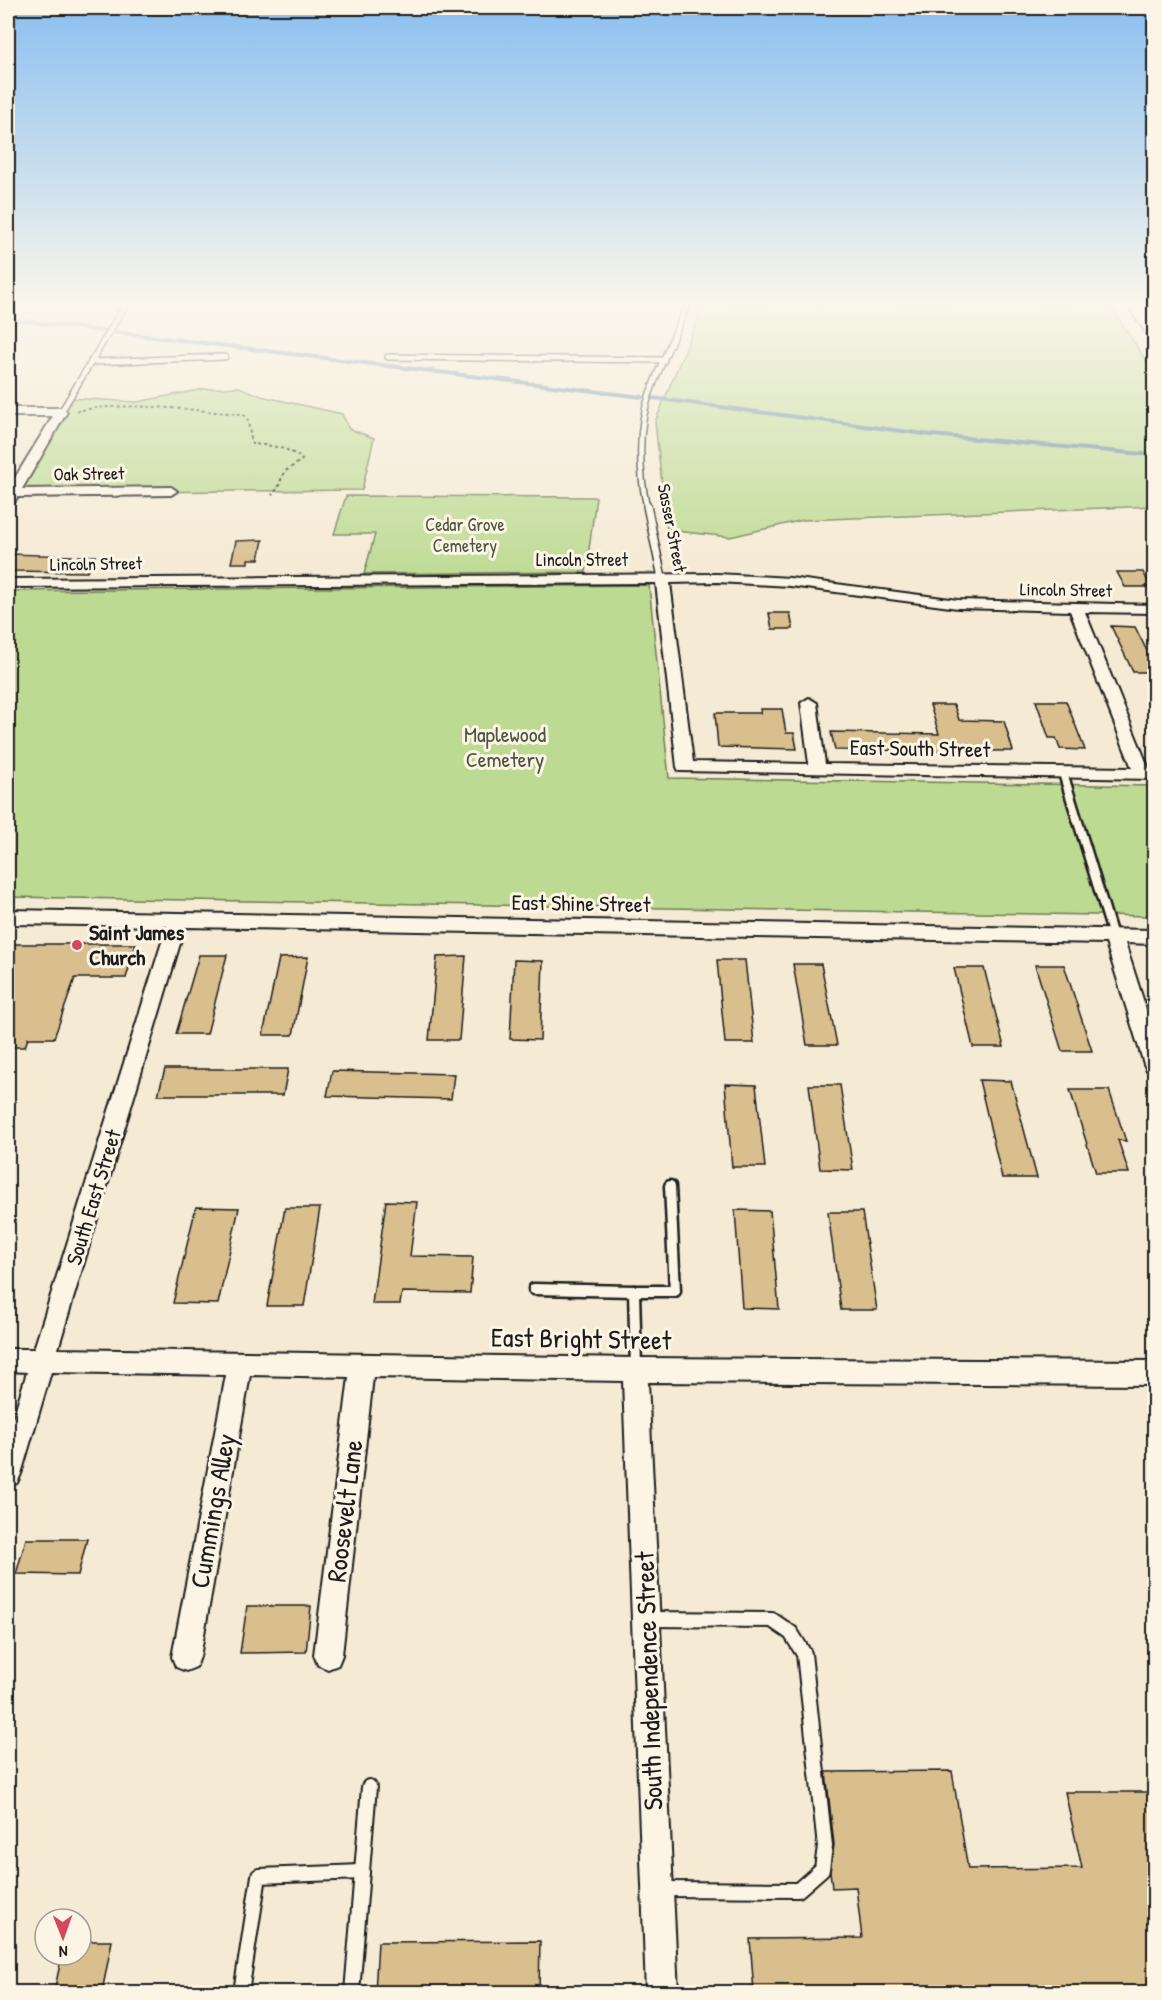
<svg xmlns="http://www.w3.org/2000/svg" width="1162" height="2000" font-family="'Patrick Hand',sans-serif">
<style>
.green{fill:#bdda92;stroke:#6c7b57;stroke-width:1.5}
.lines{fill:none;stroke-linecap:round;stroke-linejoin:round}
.stream{stroke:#6b88a2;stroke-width:4}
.building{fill:#d9be8e;stroke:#1c1c1c;stroke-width:1.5}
.service-far4-casing{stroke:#1c1c1c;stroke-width:8}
.service-far3-casing{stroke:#1c1c1c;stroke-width:10}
.service-far2-casing{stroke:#1c1c1c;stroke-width:13}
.service-far1-casing{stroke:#1c1c1c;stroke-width:15}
.service-casing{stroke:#1c1c1c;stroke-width:18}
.minor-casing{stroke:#1c1c1c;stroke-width:4}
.primary-casing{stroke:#1c1c1c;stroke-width:4}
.path{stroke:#1c1c1c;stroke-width:2;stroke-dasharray:3 3;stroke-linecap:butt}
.service-far4{stroke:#fcf5e5;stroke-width:5}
.service-far3{stroke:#fcf5e5;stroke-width:7}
.service-far2{stroke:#fcf5e5;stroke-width:8}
.service-far1{stroke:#fcf5e5;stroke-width:10}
.service{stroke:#fcf5e5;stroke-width:14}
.minor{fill:#fcf5e5;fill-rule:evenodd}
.primary{fill:#fcf5e5;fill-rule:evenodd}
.poi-dot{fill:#d1495b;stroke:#fcf5e5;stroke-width:2}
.labels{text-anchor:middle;stroke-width:6;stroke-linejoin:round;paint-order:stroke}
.far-street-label{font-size:18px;fill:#1c1c1c;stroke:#fcf5e5}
.far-park-label{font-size:18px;fill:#4c553f;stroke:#fcf5e5}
.park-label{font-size:22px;fill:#4c553f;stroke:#fcf5e5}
.street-label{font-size:22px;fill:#1c1c1c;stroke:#fcf5e5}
.poi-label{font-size:22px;font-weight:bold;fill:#1c1c1c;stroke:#fcf5e5;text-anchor:start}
.near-street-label{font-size:27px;fill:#1c1c1c;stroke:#fcf5e5}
</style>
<rect width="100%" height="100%" fill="#f5ead4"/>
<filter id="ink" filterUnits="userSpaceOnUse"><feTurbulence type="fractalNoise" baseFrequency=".0167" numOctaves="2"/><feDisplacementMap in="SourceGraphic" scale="12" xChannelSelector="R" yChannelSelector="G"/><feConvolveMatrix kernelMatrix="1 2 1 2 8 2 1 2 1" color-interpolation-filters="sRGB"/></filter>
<g filter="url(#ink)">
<!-- green -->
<g class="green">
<path d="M704 304H1109L1154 373V506L803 520 730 537 667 530 655 422Z"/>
<path d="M239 387 261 396 342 414 349 429 374 438 362 490 13 493 69 398 137 402 204 389Z"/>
<path d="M346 496 596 497 586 572 364 574 375 534H334Z"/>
<path d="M649 585 669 778 1154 786V916L8 897V591Z"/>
</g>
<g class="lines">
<!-- stream -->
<g class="stream">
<path d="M8 319 642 397"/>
<path d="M653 398 932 435 1154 455"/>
</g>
</g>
<!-- building -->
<g class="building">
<path d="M263 540 259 559H248V563H231L236 541Z"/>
<path d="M8 554 72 556V568L78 556H95L87 572 8 571Z"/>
<path d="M1117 572H1143L1151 587H1125Z"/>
<path d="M769 613H790L793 629H772Z"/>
<path d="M1111 626 1135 627 1155 667V672H1133Z"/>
<path d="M1036 701H1066L1085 750 1060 749 1056 738H1049Z"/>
<path d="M930 705H954L959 720 1004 721 1013 751 835 750 831 732 939 734Z"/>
<path d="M760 709H782L786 733H794L797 749 718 747 715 713H761Z"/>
<path d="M8 944H136L126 978H75L54 1038H28L25 1047H8Z"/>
<path d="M199 955H227L207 1034H176Z"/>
<path d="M466 956 459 1040H429L437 957Z"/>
<path d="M308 957 293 1035H263L279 958Z"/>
<path d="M514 960 543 961 540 1040 510 1039Z"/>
<path d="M717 960H745L754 1043H725Z"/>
<path d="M793 964H821L837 1045H807Z"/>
<path d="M1035 965H1064L1092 1051H1062Z"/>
<path d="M954 968H984L1004 1047H973Z"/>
<path d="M165 1069H288L283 1095H158Z"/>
<path d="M332 1071 454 1074 451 1099 327 1096Z"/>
<path d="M979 1080 1011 1081 1037 1178H1002Z"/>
<path d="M725 1084 756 1085 765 1167H732Z"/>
<path d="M809 1085H840L853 1170 820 1169Z"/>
<path d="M1070 1090H1109L1126 1141 1118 1140 1129 1173H1096Z"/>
<path d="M386 1201 417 1202 410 1256 473 1257 470 1293 402 1292 400 1304H372Z"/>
<path d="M196 1207 239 1208 218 1304 173 1303Z"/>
<path d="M285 1208H320L304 1306H267Z"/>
<path d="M735 1210 770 1211 779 1309 742 1308Z"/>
<path d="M828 1212H862L877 1310H841Z"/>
<path d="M26 1539H87L78 1575 16 1574Z"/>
<path d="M247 1606H311L306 1652 240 1653Z"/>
<path d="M952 1771 968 1869 1082 1868 1065 1792H1155V1992H754L750 1939 862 1938 856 1887 832 1888 830 1871 834 1845 826 1772Z"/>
<path d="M81 1941H112L102 1992H54L62 1955H81Z"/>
<path d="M540 1941 539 1992H375L378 1942Z"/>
</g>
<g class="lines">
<!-- service-far4 casing -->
<g class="service-far4-casing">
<g id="service-far4">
<path d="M388 357 664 360"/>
<path d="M91 362 225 357"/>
<path d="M61 412 126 304"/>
<path d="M647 508C639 473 637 428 650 393 661 363 675 334 688 304"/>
</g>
</g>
<!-- service-far3 casing -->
<g class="service-far3-casing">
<path id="service-far3" d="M647 506 662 578"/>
</g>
<!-- service-far2 casing -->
<g class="service-far2-casing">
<path id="service-far2" d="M1063 773 1113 936"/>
</g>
<!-- service-far1 casing -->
<g class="service-far1-casing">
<g id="service-far1">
<path d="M534 1289 634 1291"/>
<path d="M636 1368 634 1291H675L670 1186"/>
</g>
</g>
<!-- service casing -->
<g class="service-casing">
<g id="service">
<path d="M649 1619 772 1620 791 1633 804 1654 825 1846 822 1869 798 1890 661 1889"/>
<path d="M241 1992 259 1876 362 1872"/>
<path d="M352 1992 369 1787"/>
</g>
</g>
<!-- minor casing -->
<g class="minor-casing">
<g id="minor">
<path d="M8 408H61L67 412 22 489 171 487 177 491 171 495 17 497 14 503 8 504V489L53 416H8Z"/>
<path d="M717 574 790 578 958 600 1154 605V613L1085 612 1149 769H1154V779L679 771 677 767 656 583 8 587V579ZM717 582 790 586 958 608 1070 611 1132 768 825 764 817 703 809 698 801 703 809 764 693 762 670 583Z"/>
<path d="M8 910 1154 930V944L1125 943 1154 1034V1072L1147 1070 1144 1064 1106 943 185 927 58 1349 635 1358 1154 1361V1385L648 1382 678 1992H646L623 1381 373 1377 342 1655 338 1665 328 1669 318 1665 314 1655 349 1377 250 1375 200 1657 196 1667 186 1671 176 1667 172 1657 226 1375 51 1372 21 1474 17 1483 8 1487V1435L27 1372 8 1371V1349H34L167 926 8 924Z"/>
</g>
</g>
<!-- primary casing -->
<g class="primary-casing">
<path id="primary" d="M1127 304H1143L1154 321V338L1148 336Z"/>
</g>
<!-- path -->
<path class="path" d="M76 411C130 401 186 410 241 414L247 417 252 444C268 445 291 447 302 460L284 472 278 488 272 495"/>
<!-- service-far4 -->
<use href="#service-far4" class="service-far4"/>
<!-- service-far3 -->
<use href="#service-far3" class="service-far3"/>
<!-- service-far2 -->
<use href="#service-far2" class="service-far2"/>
<!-- service-far1 -->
<use href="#service-far1" class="service-far1"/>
<!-- service -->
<use href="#service" class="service"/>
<!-- minor -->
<use href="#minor" class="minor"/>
<!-- primary -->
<use href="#primary" class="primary"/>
</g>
</g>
<!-- sky -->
<linearGradient id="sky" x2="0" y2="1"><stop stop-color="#8bbff0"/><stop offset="0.52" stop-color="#faf6ec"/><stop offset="1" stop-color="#faf6ec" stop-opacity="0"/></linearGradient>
<rect width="1162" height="584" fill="url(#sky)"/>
<!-- markers -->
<circle class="poi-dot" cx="77" cy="945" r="6"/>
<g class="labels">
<!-- far-street labels -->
<g class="far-street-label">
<text transform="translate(89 474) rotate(-1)" y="6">Oak Street</text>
<text transform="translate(672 528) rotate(79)" y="6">Sasser Street</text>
<text x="582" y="566">Lincoln Street</text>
<text transform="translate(96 564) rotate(-1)" y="6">Lincoln Street</text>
<text transform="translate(1066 590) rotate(1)" y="6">Lincoln Street</text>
</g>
<!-- far-park labels -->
<g class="far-park-label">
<text x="465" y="531">Cedar Grove<tspan x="465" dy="21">Cemetery</tspan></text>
</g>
<!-- park labels -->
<g class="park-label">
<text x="505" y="742">Maplewood<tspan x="505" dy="25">Cemetery</tspan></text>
</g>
<!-- street labels -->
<g class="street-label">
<text transform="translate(920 748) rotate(1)" y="8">East South Street</text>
<text transform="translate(581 903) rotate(1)" y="8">East Shine Street</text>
<text transform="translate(93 1197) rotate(-73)" y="8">South East Street</text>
</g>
<!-- poi labels -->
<g class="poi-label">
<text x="89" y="940">Saint James<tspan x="89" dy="25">Church</tspan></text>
</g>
<!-- near-street labels -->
<g class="near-street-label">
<text transform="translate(581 1339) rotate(1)" y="9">East Bright Street</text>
<text transform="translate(213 1511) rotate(-80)" y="9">Cummings Alley</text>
<text transform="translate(345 1511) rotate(-83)" y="9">Roosevelt Lane</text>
<text transform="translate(649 1681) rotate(-92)" y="9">South Independence Street</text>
</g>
</g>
<!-- margin -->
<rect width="1162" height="2000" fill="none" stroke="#fcf5e5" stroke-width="30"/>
<rect x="15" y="15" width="1132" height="1970" fill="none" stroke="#1c1c1c" stroke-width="2" filter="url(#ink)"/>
<!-- north arrow -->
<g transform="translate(63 1937) rotate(179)"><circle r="28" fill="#fcf5e5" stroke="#a29e95" stroke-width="1.5"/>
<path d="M0-4.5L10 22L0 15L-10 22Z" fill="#d1495b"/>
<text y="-9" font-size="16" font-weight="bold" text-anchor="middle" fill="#1c1c1c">N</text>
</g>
</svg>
